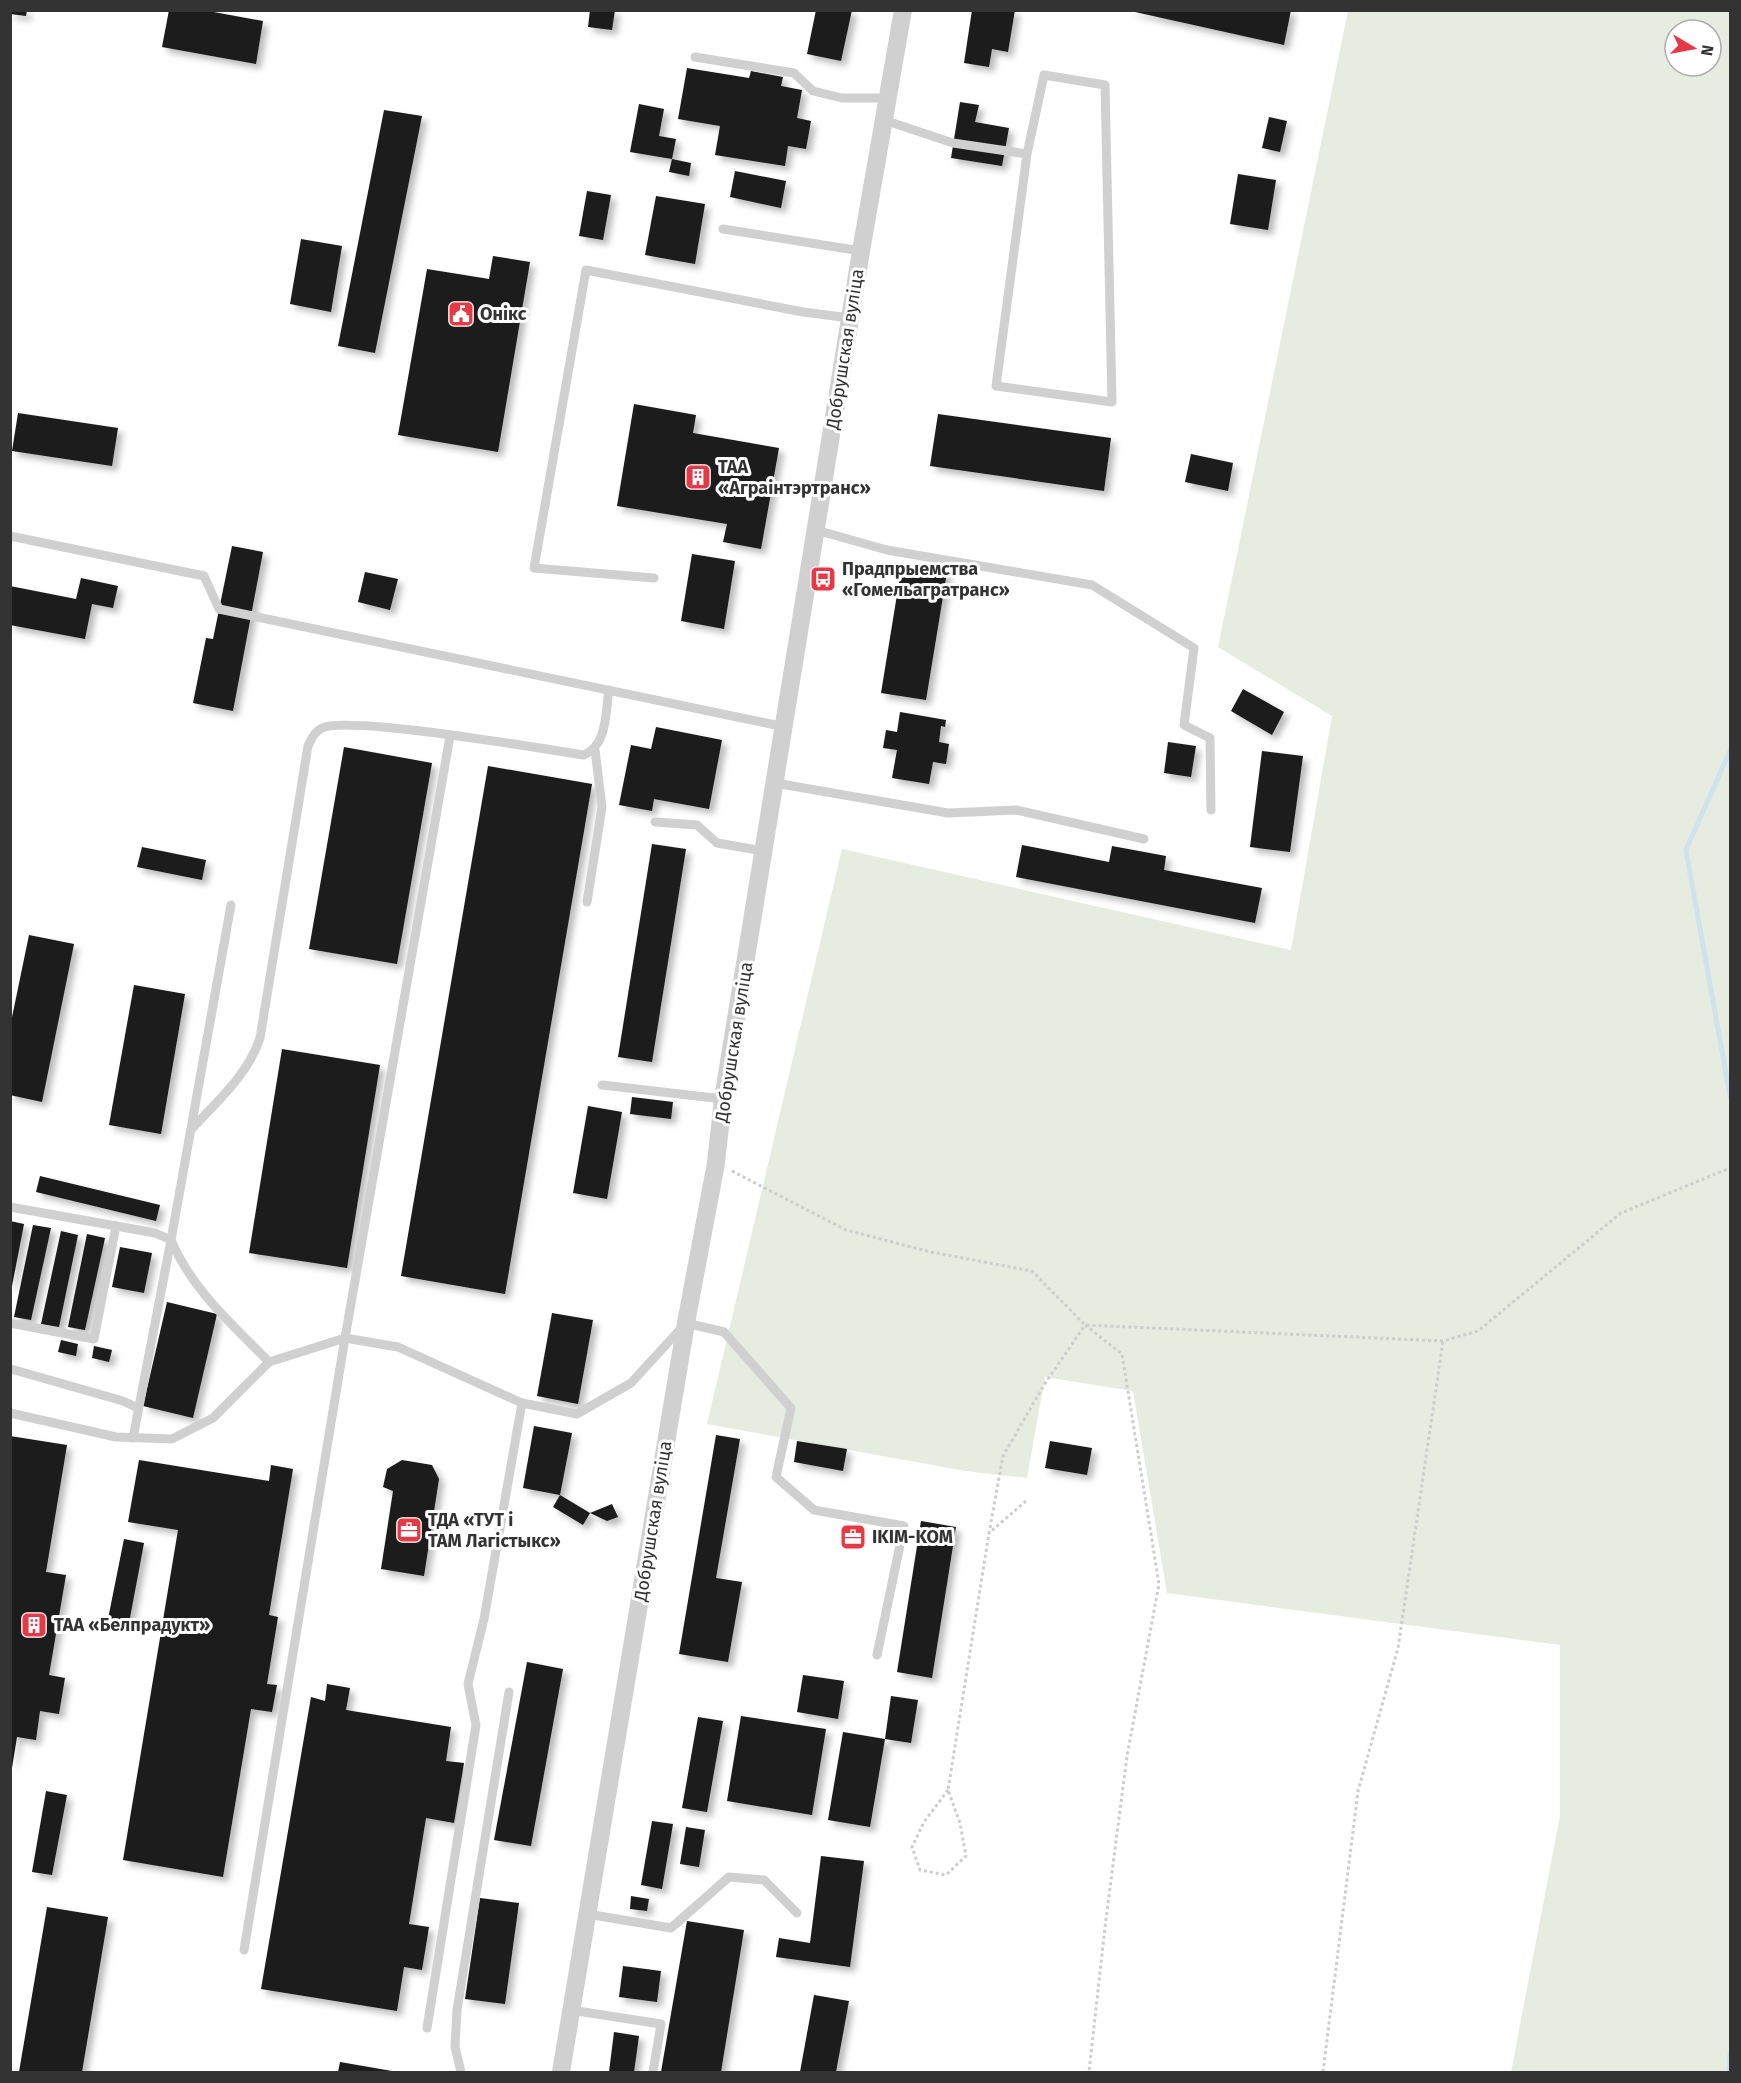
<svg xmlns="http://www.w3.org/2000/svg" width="1741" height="2083" font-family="'Fira Sans',sans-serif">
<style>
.green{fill:#e6ecdf;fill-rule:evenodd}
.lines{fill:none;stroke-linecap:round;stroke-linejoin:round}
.stream{stroke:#cfe2ee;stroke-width:5}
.building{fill:#1a1a1a;filter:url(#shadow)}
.path{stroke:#cdcdcd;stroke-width:3;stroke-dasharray:3 3;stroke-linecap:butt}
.service{stroke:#d0d0d0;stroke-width:9}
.minor{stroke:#d0d0d0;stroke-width:18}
.labels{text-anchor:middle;stroke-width:6;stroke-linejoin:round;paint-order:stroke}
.poi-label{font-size:18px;font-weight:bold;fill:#333;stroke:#fff;text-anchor:start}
.street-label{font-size:18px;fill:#333;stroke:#fff}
</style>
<defs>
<filter id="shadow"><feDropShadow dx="5" dy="5" stdDeviation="3" flood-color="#0004"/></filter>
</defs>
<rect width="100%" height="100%" fill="#fff"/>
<!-- green -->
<path class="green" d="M1348 11H1730V2072H1511L1560 1816V1645L1167 1593 1133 1391 1045 1377 1027 1478 965 1471 707 1424 842 849 1291 950 1332 716 1218 647ZM1675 30H1711V66H1675Z"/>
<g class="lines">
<!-- stream -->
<g class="stream">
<path d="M1730 751 1686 850 1730 1096"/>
<path d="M1729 2072 1730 2054"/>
</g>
</g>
<!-- building -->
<g class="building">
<path d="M10 10H27L26 16 10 14Z"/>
<path d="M169 10H203L263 21 256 64 162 47Z"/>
<path d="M590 10H615L612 30 588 27Z"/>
<path d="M816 10H852L841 61 807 54Z"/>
<path d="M972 10H1015L1008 52 992 49 989 67 964 63Z"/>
<path d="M1126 10H1291L1284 45Z"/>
<path d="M687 68 749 78 751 71 783 77 781 86 802 90 797 118 811 121 806 149 788 146 785 166 715 155 720 126 678 119Z"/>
<path d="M960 102 979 105 975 122 1009 128 1002 166 951 158Z"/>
<path d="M639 104 664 109 659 136 676 139 672 159 630 152Z"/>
<path d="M384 110 422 116 375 353 338 346Z"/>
<path d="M1269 117 1287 121 1280 152 1262 148Z"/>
<path d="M672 159 691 163 689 176 669 172Z"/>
<path d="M735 171 786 181 781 208 730 197Z"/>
<path d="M1238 174 1276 180 1268 230 1230 224Z"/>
<path d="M587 191 611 195 603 240 579 236Z"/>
<path d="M656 196 705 204 695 264 645 255Z"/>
<path d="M301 239 342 246 331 312 290 304Z"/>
<path d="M493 256 530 262 498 452 398 435 427 269 489 279Z"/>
<path d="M634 404 696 415 693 433 779 448 761 549 723 542 727 524 617 506Z"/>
<path d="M18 413 118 428 112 466 12 451Z"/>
<path d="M938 414 1111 438 1104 491 930 466Z"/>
<path d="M1191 454 1233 463 1228 491 1185 482Z"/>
<path d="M232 546 263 552 233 711 193 703 206 638 213 639Z"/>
<path d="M692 554 735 561 724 629 681 621Z"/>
<path d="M902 564 947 572 926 700 881 693Z"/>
<path d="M365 572 398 579 390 610 358 602Z"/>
<path d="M81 578 118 586 113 608 92 604 85 639 10 625V586L76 599Z"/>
<path d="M1243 689 1284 712 1272 735 1231 711Z"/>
<path d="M900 712 946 720 945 727 941 726 939 742 949 744 946 764 933 762 929 784 892 778 897 750 883 748 886 730 897 732Z"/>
<path d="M656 727 722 740 709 809 654 799 652 811 619 805 631 745 651 749Z"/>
<path d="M1168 742 1196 746 1191 777 1164 773Z"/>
<path d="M344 747 432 763 397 964 309 949Z"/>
<path d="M1262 751 1303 756 1290 852 1250 847Z"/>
<path d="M488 766 592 784 505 1294 401 1276Z"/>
<path d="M652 844 686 849 652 1062 618 1057Z"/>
<path d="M1022 845 1109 862 1112 846 1166 856 1164 870 1262 888 1255 923 1016 877Z"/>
<path d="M142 847 206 860 202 880 137 867Z"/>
<path d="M29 935 74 944 42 1102 10 1095V1027Z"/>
<path d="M134 985 185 994 161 1134 109 1125Z"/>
<path d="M282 1049 380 1065 347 1268 249 1253Z"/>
<path d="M632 1097 673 1102 671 1119 630 1114Z"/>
<path d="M588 1106 622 1112 607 1199 573 1193Z"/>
<path d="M40 1176 160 1205 156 1221 36 1192Z"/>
<path d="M10 1221 24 1224 12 1286H10Z"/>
<path d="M33 1225 51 1228 31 1320 14 1317Z"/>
<path d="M61 1231 78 1235 59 1327 41 1324Z"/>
<path d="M87 1234 105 1238 85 1330 68 1327Z"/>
<path d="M120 1247 152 1253 144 1293 112 1287Z"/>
<path d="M167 1302 217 1314 193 1418 143 1406Z"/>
<path d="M552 1313 593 1320 578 1404 537 1396Z"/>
<path d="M61 1340 78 1344 76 1356 58 1352Z"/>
<path d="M94 1346 112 1350 109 1362 92 1358Z"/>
<path d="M534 1426 572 1433 560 1495 523 1488Z"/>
<path d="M716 1435 740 1439 716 1578 742 1582 728 1662 679 1654Z"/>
<path d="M10 1436 67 1445 46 1572 66 1575 49 1675 65 1678 59 1714 40 1711 36 1740 17 1737 12 1768Z"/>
<path d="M797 1441 847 1449 843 1471 794 1462Z"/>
<path d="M1050 1441 1092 1448 1087 1475 1045 1468Z"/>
<path d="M139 1460 269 1481 271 1465 293 1469 269 1615 278 1617 267 1684 277 1685 272 1712 251 1709 223 1877 123 1860 178 1530 128 1522Z"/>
<path d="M402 1460 432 1465 439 1479 424 1576 381 1569 393 1491 383 1487 387 1469Z"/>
<path d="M560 1495 590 1513 583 1525 553 1507Z"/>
<path d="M612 1504 618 1517 607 1521 590 1513Z"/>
<path d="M921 1521 956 1527 932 1678 897 1672Z"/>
<path d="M124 1539 144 1543 129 1623 108 1619Z"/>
<path d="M527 1662 563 1669 531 1846 494 1840Z"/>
<path d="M803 1675 844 1681 838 1719 797 1712Z"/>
<path d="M327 1684 350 1688 346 1710 451 1727 446 1761 464 1763 454 1823 426 1818 409 1924 429 1927 422 1970 404 1967 397 2011 261 1989 311 1697 325 1701Z"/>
<path d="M891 1696 918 1700 911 1743 885 1739Z"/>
<path d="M741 1716 826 1729 812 1815 727 1801Z"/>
<path d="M698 1717 723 1721 707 1812 682 1808Z"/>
<path d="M843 1732 885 1739 870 1827 828 1820Z"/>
<path d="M46 1791 67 1795 52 1875 32 1872Z"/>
<path d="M652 1821 673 1824 662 1889 641 1885Z"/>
<path d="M686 1827 705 1830 699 1867 680 1864Z"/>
<path d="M821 1856 864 1861 850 1967 776 1957 779 1938 810 1943Z"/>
<path d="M631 1896 649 1899 647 1911 630 1909Z"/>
<path d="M480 1898 519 1903 505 2004 465 1999Z"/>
<path d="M47 1907 108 1917 82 2072H19Z"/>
<path d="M687 1921 744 1930 721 2072H661Z"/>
<path d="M623 1966 661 1971 657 2002 619 1997Z"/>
<path d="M814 1995 849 2001 836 2072H800Z"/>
<path d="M614 2032 639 2036 634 2072H609Z"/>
<path d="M340 2062 392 2071V2072H338Z"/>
</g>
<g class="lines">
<!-- path -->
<g class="path">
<path d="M732 1171 846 1230 931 1252 1032 1271 1085 1325 1443 1341 1478 1331 1621 1213 1730 1168"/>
<path d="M1026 1501 989 1533 1003 1456 1044 1385 1085 1325 1122 1354 1159 1584 1127 1756 1105 1927 1089 2072"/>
<path d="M948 1790 924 1822 912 1847 920 1870 946 1875 966 1856 960 1823 948 1790 989 1533"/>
<path d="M1323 2072 1358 1791 1398 1648 1443 1341"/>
</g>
<!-- service -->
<g class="service">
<path d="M695 57 794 73 813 91 842 98H888"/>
<path d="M884 120 953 143 1027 154 1044 75 1105 85 1112 402 996 386 1027 154"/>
<path d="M723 229 861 251"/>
<path d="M816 530 887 550 1092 585 1194 648 1184 725 1210 738 1211 810"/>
<path d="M10 536 204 576 219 609 785 727"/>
<path d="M654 578 534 568 586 270 803 312 850 318"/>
<path d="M775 783 948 813 1016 810 1144 839"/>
<path d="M655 822 697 825 717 843 764 851"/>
<path d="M587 902 602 807 595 750"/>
<path d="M231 905 171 1240C192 1290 232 1324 269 1362"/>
<path d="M602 1085 723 1099"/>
<path d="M191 1130C217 1101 248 1075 260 1038L308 746C312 738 314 732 322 728 348 715 543 749 584 755 608 744 605 713 609 690"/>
<path d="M10 1207 155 1233 171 1240 133 1438"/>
<path d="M10 1323 94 1339 116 1226"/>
<path d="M11 1369 123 1401 138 1408"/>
<path d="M10 1413 116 1437 172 1439 213 1418 269 1362 345 1338 398 1347 522 1403 577 1414 631 1383 686 1323 724 1332 791 1408 776 1477 814 1510 904 1526 877 1655"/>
<path d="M587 1914 671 1928 729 1877 764 1880 797 1913"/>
<path d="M244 1950 345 1338 450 736"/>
<path d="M571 2010 661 2024 653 2072"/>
<path d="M427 2028 476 1725 468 1684 484 1619 522 1403"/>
<path d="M461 2072 455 2047 457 2010 509 1692"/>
</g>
<!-- minor -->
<path class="minor" d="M561 2072 686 1323 716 1163 723 1099 861 251 903 10"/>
</g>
<!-- icons -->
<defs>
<g id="civic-square" transform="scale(1.35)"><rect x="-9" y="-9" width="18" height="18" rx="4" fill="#e63946" stroke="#fff"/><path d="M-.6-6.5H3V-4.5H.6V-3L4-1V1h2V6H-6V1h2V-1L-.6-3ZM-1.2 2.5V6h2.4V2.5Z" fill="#fff"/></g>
<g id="building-square" transform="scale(1.35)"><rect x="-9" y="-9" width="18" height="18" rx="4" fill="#e63946" stroke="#fff"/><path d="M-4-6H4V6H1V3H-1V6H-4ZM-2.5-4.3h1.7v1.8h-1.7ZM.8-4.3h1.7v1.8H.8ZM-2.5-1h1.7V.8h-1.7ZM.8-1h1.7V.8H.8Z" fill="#fff"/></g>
<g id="bus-square" transform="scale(1.35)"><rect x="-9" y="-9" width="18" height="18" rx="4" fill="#e63946" stroke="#fff"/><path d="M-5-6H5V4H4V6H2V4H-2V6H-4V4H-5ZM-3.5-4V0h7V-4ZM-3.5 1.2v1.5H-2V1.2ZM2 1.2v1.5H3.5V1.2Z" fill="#fff"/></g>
<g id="office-square" transform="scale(1.35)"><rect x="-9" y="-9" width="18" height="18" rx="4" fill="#e63946" stroke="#fff"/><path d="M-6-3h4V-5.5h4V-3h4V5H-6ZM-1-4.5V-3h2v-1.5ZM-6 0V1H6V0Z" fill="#fff"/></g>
</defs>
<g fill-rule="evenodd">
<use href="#civic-square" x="461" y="314"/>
<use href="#building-square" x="698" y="477"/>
<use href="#bus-square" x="823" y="579"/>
<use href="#office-square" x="409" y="1530"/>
<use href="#office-square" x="853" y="1537"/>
<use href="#building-square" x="34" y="1625"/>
</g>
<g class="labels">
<!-- poi labels -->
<g class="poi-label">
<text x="480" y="320">Онікс</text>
<text x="718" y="473">ТАА<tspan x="718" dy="21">«Аграінтэртранс»</tspan></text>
<text x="842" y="575">Прадпрыемства<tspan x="842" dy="21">«Гомельагратранс»</tspan></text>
<text x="428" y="1526">ТДА «ТУТ і<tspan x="428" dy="21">ТАМ Лагістыкс»</tspan></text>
<text x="872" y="1543">IKIM-KOM</text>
<text x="54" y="1631">ТАА «Белпрадукт»</text>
</g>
<!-- street labels -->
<g class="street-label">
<text transform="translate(845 349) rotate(-81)" y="6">Добрушская вуліца</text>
<text transform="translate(734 1042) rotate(-81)" y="6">Добрушская вуліца</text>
<text transform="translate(653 1521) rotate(-81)" y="6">Добрушская вуліца</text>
</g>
</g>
<!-- border -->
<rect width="1741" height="2083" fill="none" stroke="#333333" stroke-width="24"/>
<!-- north arrow -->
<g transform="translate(1693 48) rotate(100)"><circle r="28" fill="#ffffff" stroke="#adadad" stroke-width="1.5"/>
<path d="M0-4.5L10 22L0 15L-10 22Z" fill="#e63946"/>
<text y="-9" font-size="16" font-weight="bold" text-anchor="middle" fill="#333333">N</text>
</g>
</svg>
